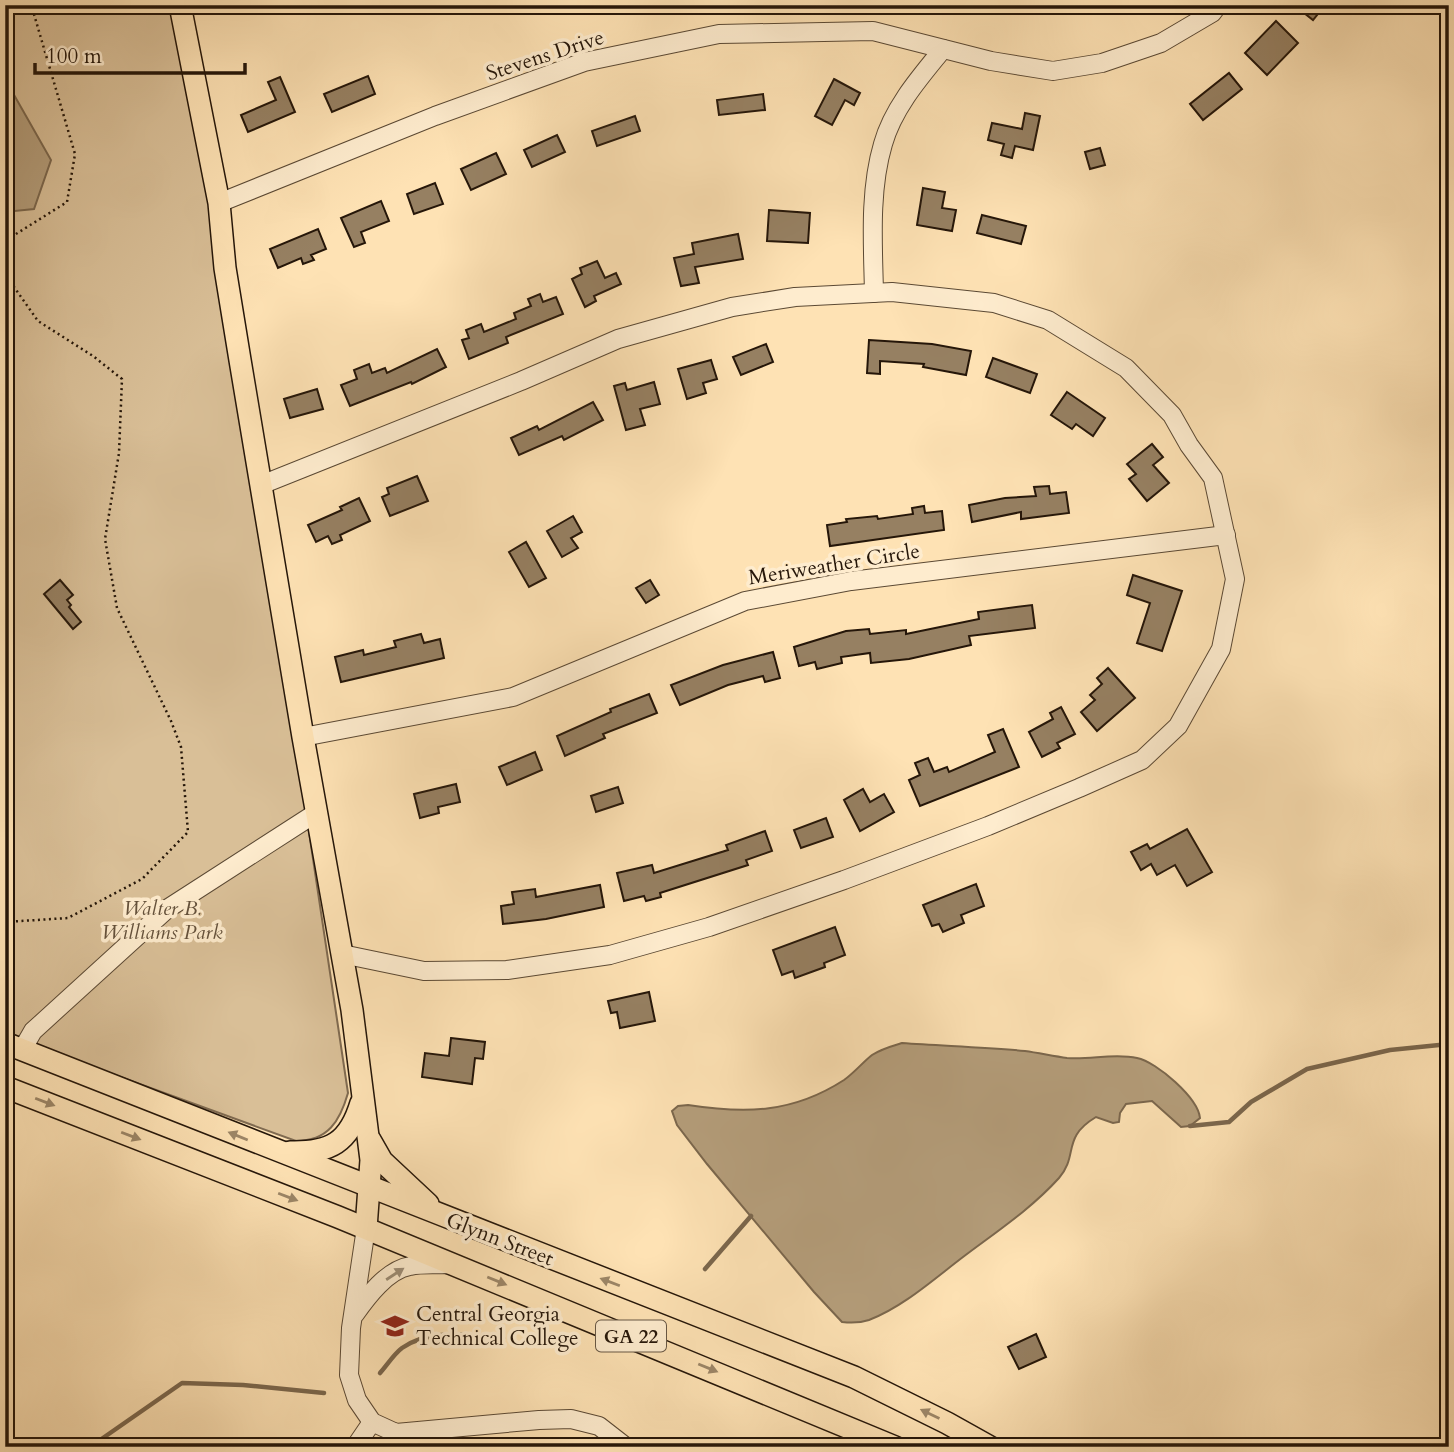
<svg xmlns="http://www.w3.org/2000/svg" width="1454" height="1452" font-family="Cardo,serif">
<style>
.green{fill:#d9bf97;stroke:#7f6a50;stroke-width:2}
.water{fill:#b49d7a;stroke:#7b674d;stroke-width:2}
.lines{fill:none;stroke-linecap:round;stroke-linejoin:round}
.stream{stroke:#7b674d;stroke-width:4.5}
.building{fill:#968062;stroke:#251609;stroke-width:2}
.minor-casing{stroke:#5b4934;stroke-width:20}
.major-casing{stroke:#251609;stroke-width:24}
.path{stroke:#251609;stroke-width:2.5;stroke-dasharray:2 3.5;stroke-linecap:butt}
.minor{stroke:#feecce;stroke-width:18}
.major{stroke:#fee2b4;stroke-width:21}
.oneway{fill:#9c8667}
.oneway2{fill:#9c8c75}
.labels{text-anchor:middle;stroke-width:7;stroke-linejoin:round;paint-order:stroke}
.shield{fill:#feecce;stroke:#665644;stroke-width:2}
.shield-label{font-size:19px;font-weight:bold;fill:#251609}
.street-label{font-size:21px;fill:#251609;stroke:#feecce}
.park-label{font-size:21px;font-style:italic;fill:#64513b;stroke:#feecce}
.poi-label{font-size:21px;fill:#251609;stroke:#feecce;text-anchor:start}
</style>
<rect width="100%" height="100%" fill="#fee2b4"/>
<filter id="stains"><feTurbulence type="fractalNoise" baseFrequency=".00286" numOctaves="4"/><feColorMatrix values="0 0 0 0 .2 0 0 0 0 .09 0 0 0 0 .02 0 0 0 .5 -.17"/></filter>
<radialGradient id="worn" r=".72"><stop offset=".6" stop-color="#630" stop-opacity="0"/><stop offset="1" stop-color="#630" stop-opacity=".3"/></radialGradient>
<!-- green -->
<path class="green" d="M5 5H174L200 103 348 1093C340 1121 328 1141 296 1141L5 1035Z"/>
<!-- water -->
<g class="water">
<path d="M5 79 51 160 34 209 5 212Z"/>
<path d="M902 1043C943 1046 984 1047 1025 1051 1039 1053 1053 1056 1067 1058 1090 1060 1114 1053 1137 1058 1157 1062 1198 1098 1200 1118L1190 1126 1181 1127 1152 1101 1126 1104 1120 1113 1119 1122 1113 1123 1096 1117C1061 1138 1079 1155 1059 1178 1031 1209 996 1232 963 1257 934 1279 903 1307 869 1320 860 1323 851 1323 842 1322L814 1292 707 1164 677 1125 672 1111 678 1106 688 1105C746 1114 793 1113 844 1080 854 1073 862 1063 872 1055 881 1049 892 1046 902 1043Z"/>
</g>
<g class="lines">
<!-- stream -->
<g class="stream">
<path d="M1190 1126 1229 1122 1251 1102 1307 1069 1390 1050 1449 1044"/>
<path d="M705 1269 751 1216"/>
<path d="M380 1373C387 1365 394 1354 402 1348 432 1328 471 1335 503 1338"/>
<path d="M90 1447 182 1383 243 1385 324 1393"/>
</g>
</g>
<!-- building -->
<g class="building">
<path d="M1294 5H1325L1313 20Z"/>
<path d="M1276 21 1298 43 1267 75 1245 53Z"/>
<path d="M1229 73 1242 89 1203 120 1190 104Z"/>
<path d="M368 76 375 94 332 112 324 94Z"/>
<path d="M280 77 295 112 248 132 241 115 276 100 268 82Z"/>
<path d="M834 79 860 93 854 105 845 100 832 125 815 116Z"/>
<path d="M763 94 765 110 719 115 717 100Z"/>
<path d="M1025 113 1040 116 1033 150 1015 146 1012 158 1001 155 1004 144 988 140 992 123 1022 129Z"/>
<path d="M635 116 640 131 597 146 592 131Z"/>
<path d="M557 135 565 152 532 167 524 150Z"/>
<path d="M1100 148 1105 165 1090 169 1085 152Z"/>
<path d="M496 153 506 174 471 190 461 169Z"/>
<path d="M435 183 443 204 414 214 407 194Z"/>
<path d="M923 188 945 192 942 208 956 210 952 231 917 225Z"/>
<path d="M381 201 389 221 361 232 365 243 354 247 341 218Z"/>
<path d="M769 210 810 213 808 243 767 241Z"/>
<path d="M982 215 1026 226 1021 244 977 233Z"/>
<path d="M318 229 326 249 311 255 314 260 303 264 301 258 278 268 270 249Z"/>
<path d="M738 234 743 259 695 267 699 283 681 286 674 258 694 254 692 243Z"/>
<path d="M597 261 605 278 616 273 621 284 594 296 596 301 585 307 572 279 582 274 580 268Z"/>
<path d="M540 294 543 302 556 297 563 314 506 337 508 343 469 359 462 340 469 338 466 330 481 324 484 332 516 319 514 313 531 306 528 299Z"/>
<path d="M869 340 932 344 971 351 966 375 923 367 924 364 880 361V374L867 373Z"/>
<path d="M766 344 773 362 741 375 733 357Z"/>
<path d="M437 349 446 367 412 384 411 382 350 406 341 385 357 379 354 370 369 364 372 373 385 368 387 373Z"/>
<path d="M993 358 1037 374 1030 393 986 377Z"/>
<path d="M711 360 717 379 703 383 706 393 687 399 678 369Z"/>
<path d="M654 382 660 404 640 409 645 425 626 430 614 386 625 383 627 390Z"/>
<path d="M317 389 323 409 290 418 284 399Z"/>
<path d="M1067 392 1105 418 1093 436 1076 424 1072 429 1051 415Z"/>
<path d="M593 402 603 420 564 440 562 436 519 455 511 438 537 426 539 430Z"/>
<path d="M1152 444 1163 457 1153 465 1169 483 1147 501 1129 479 1136 474 1127 464Z"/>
<path d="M417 476 428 501 390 516 382 497 389 494 387 488Z"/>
<path d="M1049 486 1050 494 1066 492 1069 513 1021 519V512L972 522 969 505 1005 498 1036 496 1034 487Z"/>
<path d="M359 498 370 521 340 535 342 540 332 544 328 536 316 542 308 525 342 510 340 507Z"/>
<path d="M924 506 925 513 942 511 944 530 830 546 827 525 847 522 846 519 877 516 878 519 913 514 912 508Z"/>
<path d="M573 516 582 532 571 538 578 548 562 557 547 531Z"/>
<path d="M526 542 546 578 529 587 509 552Z"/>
<path d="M1133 575 1182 591 1162 651 1137 643 1150 603 1127 595Z"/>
<path d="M60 580 73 595 67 600 71 605 69 607 81 622 73 629 44 594Z"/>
<path d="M650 580 659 595 646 603 636 588Z"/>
<path d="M1032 605 1035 628 969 636 971 645 909 659 871 663 870 653 841 657 842 663 817 669 815 662 799 666 794 647 846 631 869 629 870 634 906 630V634L979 619 978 612Z"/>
<path d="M421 634 424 643 440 639 444 658 341 682 335 657 363 650 364 655 396 647 394 641Z"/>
<path d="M773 652 780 678 765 682 763 676 728 685 680 705 671 685 723 665Z"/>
<path d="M1108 668 1135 698 1097 731 1081 712 1095 700 1090 695 1102 684 1097 678Z"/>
<path d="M649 694 657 713 603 734 605 738 565 756 557 736 611 712 610 709Z"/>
<path d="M1061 707 1075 734 1057 743 1060 748 1042 757 1029 732 1053 719 1050 713Z"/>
<path d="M1003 729 1019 767 920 806 909 780 920 775 915 763 928 758 934 772 947 767 949 772 995 752 988 735Z"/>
<path d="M535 752 542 770 507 785 499 767Z"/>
<path d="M456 784 460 802 438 807 439 813 420 818 414 794Z"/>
<path d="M618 787 623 803 596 812 591 796Z"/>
<path d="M863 789 870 802 884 794 894 812 860 831 844 800Z"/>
<path d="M826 818 833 837 801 848 794 830Z"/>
<path d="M1187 829 1212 872 1187 886 1175 865 1157 875 1151 864 1141 870 1131 852 1147 844 1150 849Z"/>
<path d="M765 831 772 851 746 860 748 865 660 893 661 897 646 901 644 896 624 901 617 873 652 865 654 873 728 850 726 845Z"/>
<path d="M976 884 984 906 961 915 964 923 943 932 939 924 932 926 923 905Z"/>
<path d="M600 885 604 907 546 919 503 924 501 906 514 904 512 892 535 889 536 897Z"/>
<path d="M835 927 845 955 824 963 825 967 795 978 793 971 782 975 773 950Z"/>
<path d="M649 992 655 1021 620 1028 617 1012 611 1013 608 1001Z"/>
<path d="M451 1038 485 1042 483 1059 475 1058 472 1084 422 1077 425 1053 449 1056Z"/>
<path d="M1036 1334 1046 1357 1019 1369 1008 1347Z"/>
</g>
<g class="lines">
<!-- minor casing -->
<g class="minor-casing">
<g id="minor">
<path d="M219 203 435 116 584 62 719 34 873 31 991 61 1053 71 1102 63 1161 43 1212 13 1218 5"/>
<path d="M874 293C873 245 869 191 883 144 893 108 920 77 943 49"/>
<path d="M261 485 521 381 618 339 732 307 795 297 892 292 994 303 1048 320 1126 368 1172 415 1189 445 1213 478 1235 579 1221 649 1178 726 1142 760 1079 788 988 826 844 880 709 927 610 955 507 970 424 971 342 954"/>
<path d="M303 737 513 697 745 601 851 581 1226 535"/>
<path d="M22 1050 33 1031 167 909 316 813"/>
<path d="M366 1228 351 1328 349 1375 357 1400 372 1422 396 1433 539 1420 571 1419 599 1426 626 1447"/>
<path d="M355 1314C367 1297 387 1270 410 1266 423 1263 437 1265 450 1264"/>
<path d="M355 1447 372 1422"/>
</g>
</g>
<!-- major casing -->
<g class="major-casing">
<g id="major">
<path d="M180 5 219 203 225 268 240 360 303 737 352 1010 371 1160 366 1228"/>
<path d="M5 1043 854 1377 947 1423 990 1447"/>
<path d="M5 1087 338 1217 895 1447"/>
<path d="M370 1140 382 1161 428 1204"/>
<path d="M290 1152C330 1153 349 1143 361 1103"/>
</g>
</g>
<!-- path -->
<path class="path" d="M5 922 68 918 142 879 188 832 181 747 171 721 117 608 105 539 119 453 122 379 93 356 38 321 7 277 8 239 67 202 75 154 33 11 34 5"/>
<!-- minor -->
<use href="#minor" class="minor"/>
<!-- major -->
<use href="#major" class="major"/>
</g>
<!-- one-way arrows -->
<defs><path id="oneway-solid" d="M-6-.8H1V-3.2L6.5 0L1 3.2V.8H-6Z" transform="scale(1.75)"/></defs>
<g class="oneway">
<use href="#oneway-solid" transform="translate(45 1102) rotate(21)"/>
<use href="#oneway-solid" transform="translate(131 1136) rotate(21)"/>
<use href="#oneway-solid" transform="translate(238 1136) rotate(-158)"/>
<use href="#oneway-solid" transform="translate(288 1197) rotate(21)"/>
<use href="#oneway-solid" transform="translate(497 1281) rotate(22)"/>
<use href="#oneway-solid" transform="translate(610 1282) rotate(-159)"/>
<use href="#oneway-solid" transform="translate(708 1368) rotate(22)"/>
<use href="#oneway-solid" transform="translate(930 1414) rotate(-154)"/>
</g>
<use class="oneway2" href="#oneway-solid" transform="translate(395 1274) rotate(-33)"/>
<!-- icons -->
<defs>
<g id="university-bare" transform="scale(2.1)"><path d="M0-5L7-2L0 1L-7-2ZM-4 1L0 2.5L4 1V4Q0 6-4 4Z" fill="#8f2418" stroke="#feecce" stroke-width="2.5" paint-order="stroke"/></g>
</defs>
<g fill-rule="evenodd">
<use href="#university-bare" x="395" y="1326"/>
</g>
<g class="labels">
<!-- shield labels -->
<rect class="shield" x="596" y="1320.5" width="70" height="31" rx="5"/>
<g class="shield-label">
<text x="631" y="1343">GA 22</text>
</g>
<!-- street labels -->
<g class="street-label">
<text transform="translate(545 55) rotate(-18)" y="7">Stevens Drive</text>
<text transform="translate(834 564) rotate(-9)" y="7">Meriweather Circle</text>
<text transform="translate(500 1239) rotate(21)" y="7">Glynn Street</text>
</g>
<!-- park labels -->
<g class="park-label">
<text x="162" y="915">Walter B.<tspan x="162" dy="24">Williams Park</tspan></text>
</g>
<!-- poi labels -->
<g class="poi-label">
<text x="416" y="1321">Central Georgia<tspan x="416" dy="24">Technical College</tspan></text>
</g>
</g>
<!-- margin -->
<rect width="1454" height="1452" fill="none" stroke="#fee2b4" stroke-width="28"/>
<rect x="7" y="7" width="1440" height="1438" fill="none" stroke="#251609" stroke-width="3.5"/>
<rect x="14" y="14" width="1426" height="1424" fill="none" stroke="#251609" stroke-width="2"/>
<!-- scale -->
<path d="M35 63v10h210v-10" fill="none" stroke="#251609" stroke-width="3.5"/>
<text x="46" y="63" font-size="21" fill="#251609" stroke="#feecce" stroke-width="5" paint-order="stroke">100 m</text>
<rect width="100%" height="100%" filter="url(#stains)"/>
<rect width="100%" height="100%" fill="url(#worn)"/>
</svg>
